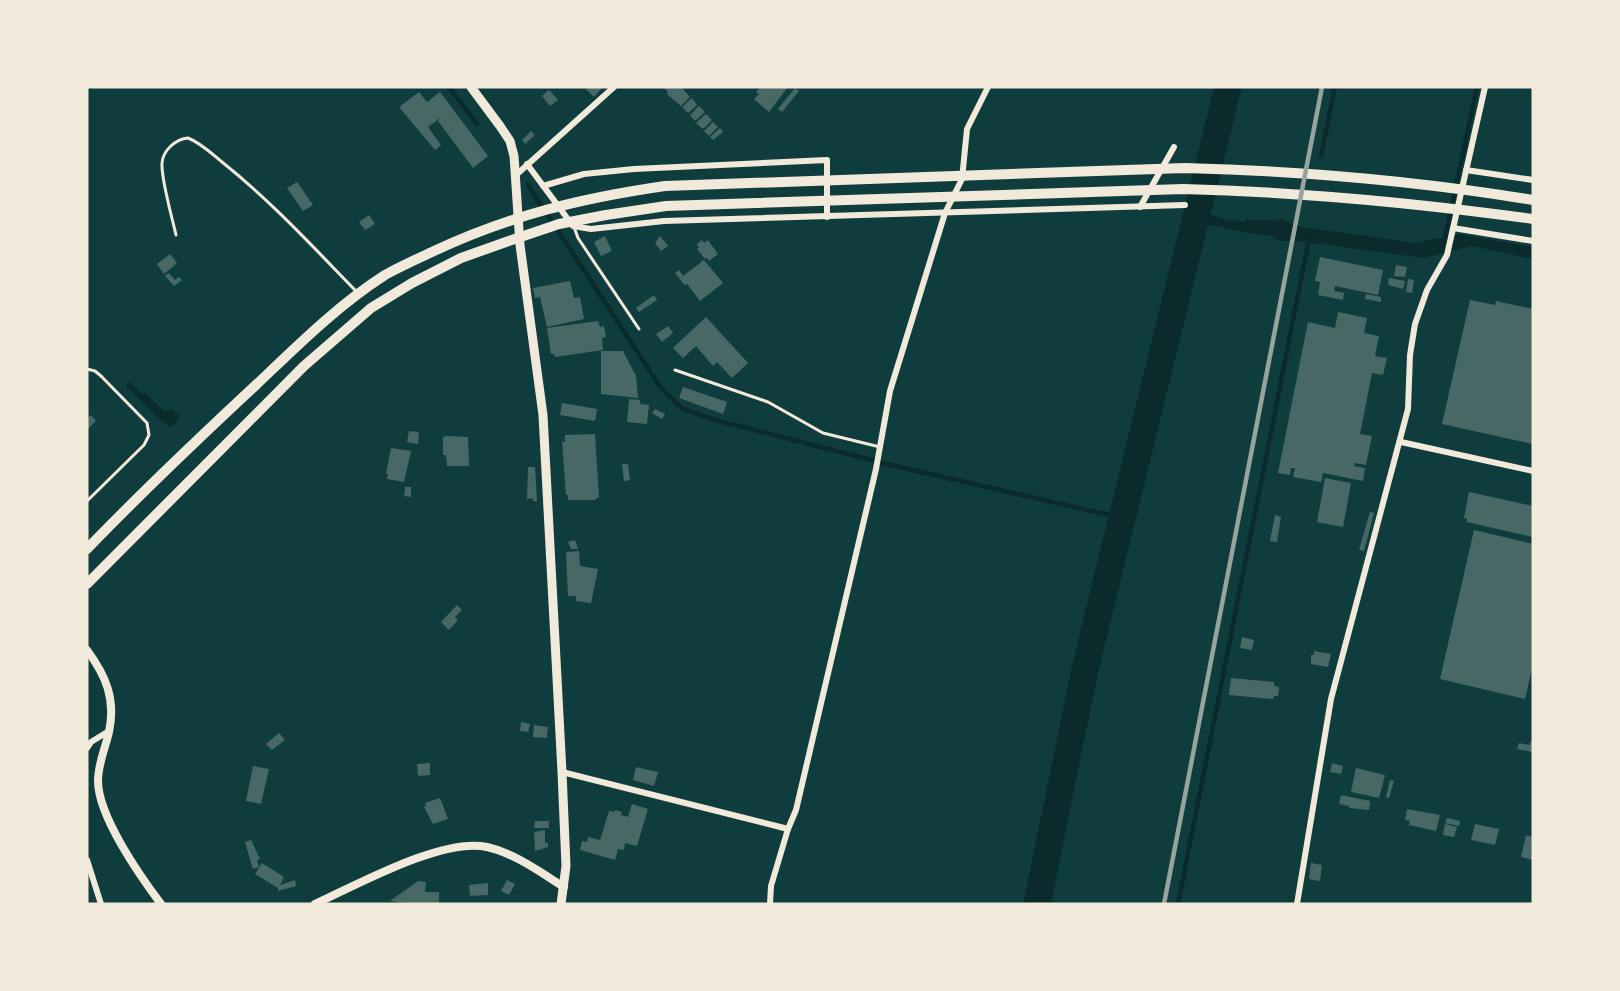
<svg xmlns="http://www.w3.org/2000/svg" width="1620" height="991" font-family="'Exo 2',sans-serif">
<style>
.water{fill:#0a2a2b}
.lines{fill:none;stroke-linecap:round;stroke-linejoin:round}
.stream{stroke:#0a2a2b;stroke-width:4.5}
.river{stroke:#0a2a2b;stroke-width:27}
.building{fill:#486865}
.service{stroke:#f1e9da;stroke-width:3}
.minor{stroke:#f1e9da;stroke-width:6}
.tertiary{stroke:#f1e9da;stroke-width:8}
.secondary{stroke:#f1e9da;stroke-width:9}
.primary{stroke:#f1e9da;stroke-width:10}
.rail{stroke:#97a49c;stroke-width:4.5}
</style>
<rect width="100%" height="100%" fill="#0f3d3e"/>
<!-- water -->
<g class="water">
<path d="M1210 215 1225 219 1245 222 1247 219 1265 221 1280 219 1301 227 1415 243 1458 234 1533 247V259L1472 246 1424 258 1298 241H1279L1271 236 1242 232 1217 226H1207Z"/>
<path d="M130 382 142 394 144 392 164 411 172 409 180 417 171 427 158 418 126 386Z"/>
</g>
<g class="lines">
<!-- stream -->
<g class="stream">
<path d="M449 87 477 124"/>
<path d="M1321 156 1335 87"/>
<path d="M528 185 661 388 681 408 708 418 891 465 1122 518"/>
<path d="M1195 219 1212 221"/>
<path d="M1444 243 1477 87"/>
<path d="M1178 904 1309 239"/>
</g>
<!-- river -->
<path class="river" d="M1037 904 1085 669 1228 87"/>
</g>
<!-- building -->
<g class="building">
<path d="M588 87H603L594 97 586 89Z"/>
<path d="M663 87H681L690 97 681 106 667 94 668 92Z"/>
<path d="M760 87H788L769 112 754 99 759 94 756 92Z"/>
<path d="M795 88 799 91 782 112 778 109Z"/>
<path d="M549 90 558 100 550 106 542 96Z"/>
<path d="M419 92 427 102 440 92 488 156 473 168 438 121 440 118 428 127 441 145 435 150 399 107Z"/>
<path d="M692 98 697 105 688 113 682 107Z"/>
<path d="M699 106 705 112 695 121 690 115Z"/>
<path d="M706 114 712 120 703 129 696 123Z"/>
<path d="M713 122 718 127 709 136 704 131Z"/>
<path d="M720 128 723 132 713 140 710 137Z"/>
<path d="M531 131 535 135 525 144 522 140Z"/>
<path d="M297 182 313 205 303 211 287 188Z"/>
<path d="M369 215 375 224 365 230 359 222Z"/>
<path d="M605 236 612 251 601 256 594 242Z"/>
<path d="M660 236 668 246 661 251 655 243Z"/>
<path d="M702 240 704 243 708 240 718 254 709 261 707 258 705 259 697 249 699 248 697 244Z"/>
<path d="M170 254 177 263 164 274 157 264Z"/>
<path d="M1320 257 1383 270 1378 295 1335 286 1334 291 1344 293 1343 300 1318 295 1320 282 1315 281Z"/>
<path d="M704 260 723 283 700 301 687 284 685 285 682 282 675 273 679 270 683 276Z"/>
<path d="M1396 265 1407 267 1405 277 1394 276Z"/>
<path d="M169 273 175 280 179 277 182 280 174 286 165 276Z"/>
<path d="M1389 278 1405 281 1403 289 1388 285Z"/>
<path d="M1408 279 1414 280 1412 293 1406 292Z"/>
<path d="M570 281 574 298 580 297 584 319 547 327 540 297 535 298 533 288Z"/>
<path d="M1366 294 1381 297V302L1365 299Z"/>
<path d="M654 295 657 300 639 312 636 308Z"/>
<path d="M1470 300 1495 305 1496 301 1533 309V444L1442 424Z"/>
<path d="M1338 312 1367 318 1364 333 1379 336 1375 356 1387 358 1383 375 1372 373 1360 434 1372 436 1366 465 1354 463V466L1365 468 1363 481 1323 473 1321 482 1293 477 1295 468H1291L1290 475 1278 473 1308 322 1335 328Z"/>
<path d="M706 317 748 363 732 378 717 362 713 366 696 346 683 358 673 348Z"/>
<path d="M598 321 600 327 604 326 606 337 602 338 603 350 555 357 554 354H551L547 328Z"/>
<path d="M668 326 673 333 662 342 656 334Z"/>
<path d="M601 351H623L636 376 638 398 601 394Z"/>
<path d="M683 387 727 402 723 414 679 398Z"/>
<path d="M629 399 640 400V404L649 405 647 424 627 422Z"/>
<path d="M562 403 597 409 595 421 560 415Z"/>
<path d="M655 409 665 414 662 419 652 413Z"/>
<path d="M91 415 96 421 88 429 87 419Z"/>
<path d="M409 431 419 432 418 444 407 442Z"/>
<path d="M595 434 599 498H596V500H568V495H566L562 442H565V435Z"/>
<path d="M447 436 468 437 469 466H447L446 455H443V437Z"/>
<path d="M391 448 411 451 404 482 387 479 388 474H386Z"/>
<path d="M622 464H628L630 480 624 481Z"/>
<path d="M528 467H535L537 501H533V498L527 499Z"/>
<path d="M1325 478 1351 483 1343 527 1317 522Z"/>
<path d="M405 487H411V497L404 496Z"/>
<path d="M1469 492 1533 506V537L1467 522V519L1464 518Z"/>
<path d="M1370 512 1374 513 1364 551 1359 550Z"/>
<path d="M1275 515 1281 517 1277 542 1270 541Z"/>
<path d="M1474 530 1533 544V665L1525 699 1440 679Z"/>
<path d="M575 540 578 549H571L568 542Z"/>
<path d="M579 551 580 566 598 569 591 603 576 601V596H568L566 552Z"/>
<path d="M457 605 462 610 455 617 458 620 449 630 441 622Z"/>
<path d="M1242 637 1254 640 1252 650 1240 648Z"/>
<path d="M1314 651 1331 654 1328 667 1311 664V655H1314Z"/>
<path d="M1231 678 1274 682V686L1279 687 1278 696H1274L1273 699 1229 695Z"/>
<path d="M521 722 530 724 528 732 520 731Z"/>
<path d="M534 725 548 727 547 738 533 737Z"/>
<path d="M279 733 285 740 272 750 266 744Z"/>
<path d="M1531 741 1533 742V752L1517 749 1519 743 1529 745Z"/>
<path d="M430 763V775L418 776 417 764Z"/>
<path d="M1332 763 1343 766 1341 774 1330 772Z"/>
<path d="M253 766 269 769 261 804 246 801Z"/>
<path d="M636 767 658 772 654 786 633 780Z"/>
<path d="M1356 768 1385 775 1379 798 1351 792Z"/>
<path d="M1390 780 1394 781 1389 798 1386 797Z"/>
<path d="M1341 795 1370 801 1369 810 1349 808V806L1339 804Z"/>
<path d="M440 798 448 819 433 824 424 807 426 806 425 803Z"/>
<path d="M632 804 648 809 637 846 625 843 624 850 618 849 615 860 580 850 582 841 587 842 588 837 600 840 609 811 614 812 615 810 622 812 621 815 628 817Z"/>
<path d="M1407 809 1440 815 1436 831 1409 825 1410 821 1405 820Z"/>
<path d="M1447 818 1460 821 1459 826 1445 823Z"/>
<path d="M535 821H549V828H534Z"/>
<path d="M1445 824 1457 827 1454 837 1443 835Z"/>
<path d="M1475 824 1499 829 1495 845 1471 840Z"/>
<path d="M545 830V843H548V847L535 851 534 832Z"/>
<path d="M1526 835 1533 837V860L1521 857Z"/>
<path d="M251 840 260 859 257 860 259 867 253 869 245 842Z"/>
<path d="M262 863 284 877 280 885 295 880 296 886 278 891V888L255 874Z"/>
<path d="M1311 863 1322 865 1320 881 1309 879Z"/>
<path d="M507 880 515 884 509 895 501 891Z"/>
<path d="M418 881 426 882 425 892H439V904H412L390 901Z"/>
<path d="M488 883V895L470 896 469 885Z"/>
</g>
<g class="lines">
<!-- service -->
<g class="service">
<path d="M574 227 578 238 639 329"/>
<path d="M176 235C172 217 161 179 162 163 163 150 176 139 188 138 201 143 212 154 222 162 271 201 313 247 356 291"/>
<path d="M87 369 95 371 101 376 147 423 149 435 144 445 87 501"/>
<path d="M675 370 768 402 823 433 880 447"/>
</g>
<!-- minor -->
<g class="minor">
<path d="M527 164 573 226 591 229 664 221 1185 205"/>
<path d="M1466 170 1533 180"/>
<path d="M516 175 614 87"/>
<path d="M543 186 584 174 634 169 827 160V217"/>
<path d="M1140 207 1174 147"/>
<path d="M1453 228 1533 241"/>
<path d="M1401 442 1533 471"/>
<path d="M87 748 91 742 109 731"/>
<path d="M562 772 788 829 796 810 876 469 890 391 945 213 962 179 967 129 988 87"/>
<path d="M87 860 101 904"/>
<path d="M770 904 771 886 788 829"/>
<path d="M1297 904 1331 699 1408 409 1410 355 1415 324 1427 290 1447 255 1485 87"/>
</g>
<!-- tertiary -->
<g class="tertiary">
<path d="M87 650C106 676 116 699 109 732 105 749 98 764 98 781 98 816 140 876 161 904"/>
<path d="M315 904C357 885 443 837 487 847 514 853 540 872 564 887"/>
</g>
<!-- secondary -->
<path class="secondary" d="M471 87 500 126 510 141 514 156 520 245 543 415 562 772 566 866 561 904"/>
<!-- primary -->
<g class="primary">
<path d="M87 549C142 492 199 438 257 384 297 346 338 305 385 275 401 266 417 259 434 251 511 215 582 198 665 186L1185 168C1302 171 1418 181 1533 200"/>
<path d="M87 584 304 366 371 308 412 283 461 258 506 242 559 224 606 215 666 206 1183 189C1301 192 1417 203 1533 219"/>
</g>
<!-- rail -->
<path class="rail" d="M1164 904 1322 87"/>
</g>
<!-- border -->
<rect width="1620" height="991" fill="none" stroke="#f1e9da" stroke-width="177"/>
</svg>
